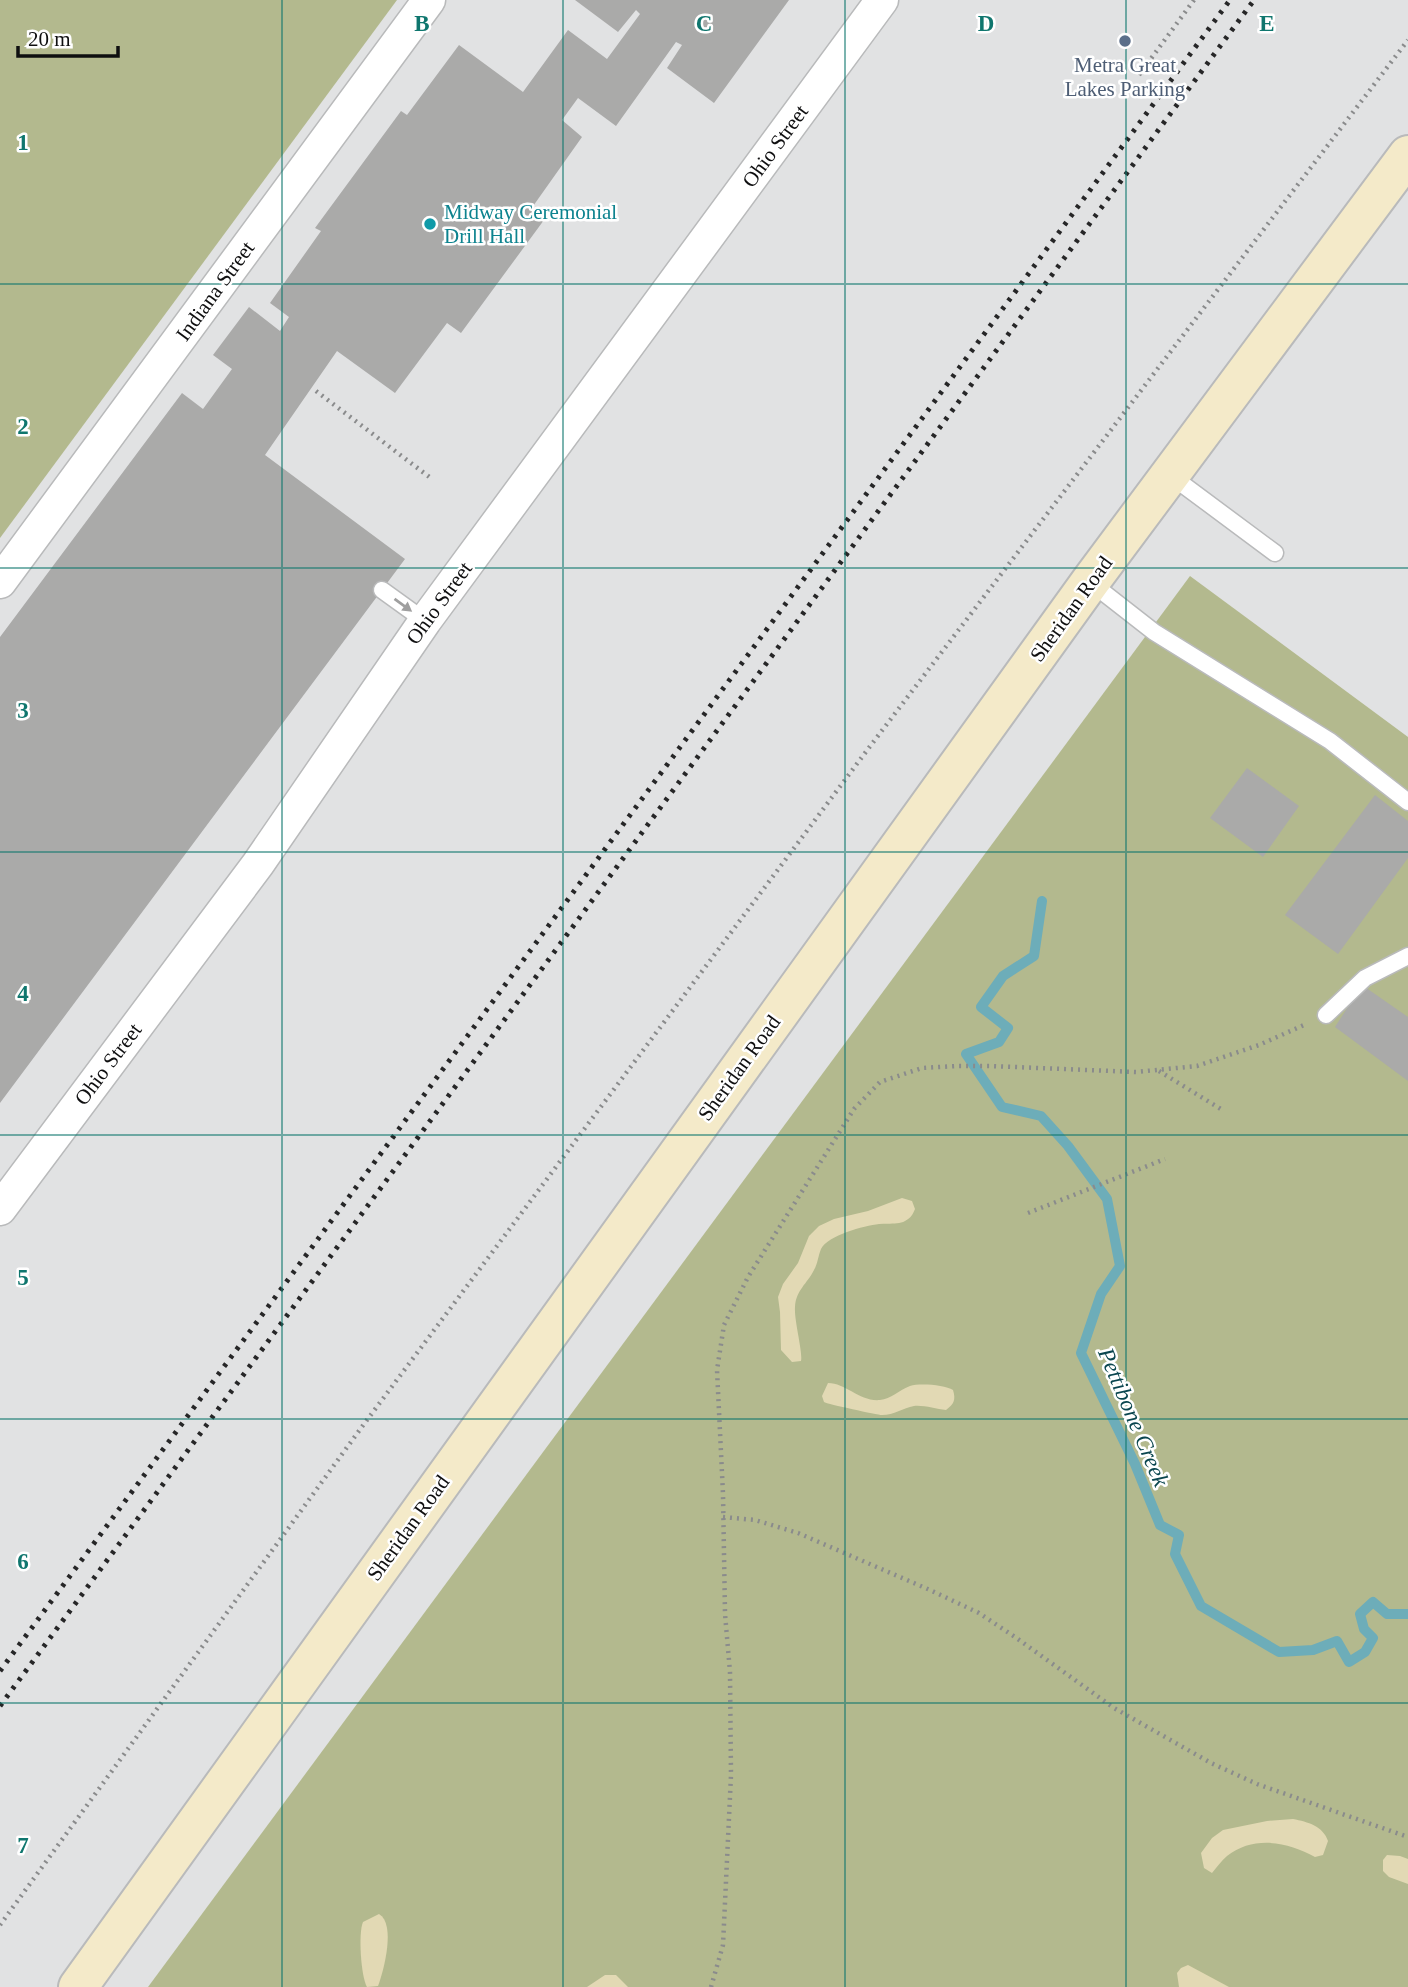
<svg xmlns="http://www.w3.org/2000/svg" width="1408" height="1987" font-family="Georgia,serif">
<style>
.green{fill:#b3b98e}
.sand{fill:#e2d9b4}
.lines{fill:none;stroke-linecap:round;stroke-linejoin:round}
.stream{stroke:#6dadb9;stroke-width:10}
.building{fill:#aaaaa9}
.lane-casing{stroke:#b9babb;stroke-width:19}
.street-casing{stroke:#b9babb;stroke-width:35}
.secondary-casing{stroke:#b9babb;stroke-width:42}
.path{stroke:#8a8b8c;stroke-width:4.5;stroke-dasharray:2 5;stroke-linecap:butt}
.lane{stroke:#fff;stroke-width:16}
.street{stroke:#fff;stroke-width:32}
.secondary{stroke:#f4eac9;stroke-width:38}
.rail{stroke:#262627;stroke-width:5;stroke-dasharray:3.5 7;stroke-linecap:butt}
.oneway{fill:#9f9f9f}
.grid{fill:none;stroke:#0f766e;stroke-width:2;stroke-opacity:0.55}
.service-dot{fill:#5c6f8a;stroke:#fff;stroke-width:2.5}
.culture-dot{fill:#0f9aa8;stroke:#fff;stroke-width:2.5}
.labels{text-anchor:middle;stroke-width:5;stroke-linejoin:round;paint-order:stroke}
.service-label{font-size:21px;fill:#4e5e75;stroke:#fff}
.street-label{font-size:21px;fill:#0f0f10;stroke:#fff}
.culture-label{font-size:21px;fill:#0d838f;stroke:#fff;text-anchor:start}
.water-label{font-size:23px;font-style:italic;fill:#0a464f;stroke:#fff}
.grid-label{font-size:23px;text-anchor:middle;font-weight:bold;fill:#0f766e;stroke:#fff;stroke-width:5;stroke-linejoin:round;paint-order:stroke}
</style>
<rect width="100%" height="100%" fill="#e1e2e3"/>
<!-- green -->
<g class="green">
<path d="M0 0H397L0 538Z"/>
<path d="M1190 576 1408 737V1987H148Z"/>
</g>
<!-- sand -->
<g class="sand">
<path d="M902 1198 912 1201 915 1209C913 1214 911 1218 905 1221 898 1225 887 1223 879 1224 864 1226 828 1235 821 1249 818 1256 818 1263 814 1270 807 1284 796 1290 795 1307 794 1321 803 1352 801 1361L792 1362 781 1350 780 1312 778 1297 783 1284 798 1263 809 1236 819 1226 834 1219 868 1211Z"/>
<path d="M828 1383C846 1383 860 1402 880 1400 891 1399 899 1390 910 1386 920 1383 945 1385 953 1390 956 1400 954 1404 946 1410 936 1409 924 1405 914 1406 903 1408 894 1415 882 1415 878 1415 827 1404 824 1402L822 1396Z"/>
<path d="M1293 1819C1308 1822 1323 1826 1328 1841L1323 1855 1315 1857C1288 1842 1254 1835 1227 1856 1221 1861 1217 1867 1212 1873L1204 1868 1201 1853 1212 1838 1223 1830 1267 1821Z"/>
<path d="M1387 1855 1400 1856 1408 1859V1884L1389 1877 1383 1871V1860Z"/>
<path d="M379 1914C396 1924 384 1970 378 1986L367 1987C361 1977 358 1933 363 1922Z"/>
<path d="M1188 1965 1229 1987H1179L1177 1973 1181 1968Z"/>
<path d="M605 1975H616L628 1987H587Z"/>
</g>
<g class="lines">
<!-- stream -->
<path class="stream" d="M1042 901 1034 956 1003 976 981 1007 1008 1028 999 1042 966 1054 1002 1107 1041 1116 1068 1146 1107 1199 1120 1266 1101 1294 1081 1353 1135 1464 1160 1525 1179 1535 1175 1554 1201 1606 1279 1652 1313 1650 1337 1641 1349 1662 1365 1652 1373 1638 1364 1629 1360 1614 1373 1602 1387 1614H1408"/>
</g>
<!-- building -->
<g class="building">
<path d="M575 0H789L714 103 667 68 682 45 676 42 616 126 578 98 562 120 582 137 531 209 544 220 461 333 447 323 395 393 337 351 265 455 405 559 0 1103V637L182 393 203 409 232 369 213 355 249 307 280 331 289 317 270 303 321 231 315 228 401 111 407 115 459 45 523 92 568 30 607 59 640 14 636 10 618 32Z"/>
<path d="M1247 768 1299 806 1263 857 1210 818Z"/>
<path d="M1375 795 1408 821V858L1338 954 1285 915Z"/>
<path d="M1362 985 1408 1017V1081L1335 1027Z"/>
</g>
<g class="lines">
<!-- lane casing -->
<g class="lane-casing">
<g id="lane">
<path d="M1170 475 1275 553"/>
<path d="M1090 582 1154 632 1330 741 1408 802"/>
<path d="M382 590 425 621"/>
<path d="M1326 1015 1365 978 1408 956"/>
</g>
</g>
<!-- street casing -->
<g class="street-casing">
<g id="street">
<path d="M0 582 429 0"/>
<path d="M0 1209 258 864 425 621 882 0"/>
</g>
</g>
<!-- secondary casing -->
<g class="secondary-casing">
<path id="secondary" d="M78 1987 1090 582 1408 155"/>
</g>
<!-- path -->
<g class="path">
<path d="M1139 75 1194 0"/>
<path d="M316 391 432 479"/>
<path d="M1159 1071 1224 1111"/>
<path d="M1028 1213 1165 1159"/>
<path d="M723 1517 755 1520 798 1533 930 1590 979 1613 1015 1637 1114 1708 1211 1763 1257 1784 1408 1837"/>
<path d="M0 1925 364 1424 871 745 1408 40"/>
<path d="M711 1987 723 1945 731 1775 730 1672 725 1614 723 1494 717 1370 724 1325 748 1277 854 1109 880 1082 922 1068 957 1066H990L1136 1072 1197 1066 1259 1045 1304 1025"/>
</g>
<!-- lane -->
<use href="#lane" class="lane"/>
<!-- street -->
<use href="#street" class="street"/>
<!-- secondary -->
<use href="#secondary" class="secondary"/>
<!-- rail -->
<g class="rail">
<path d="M0 1671 1230 0"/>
<path d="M0 1706 1254 0"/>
</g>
</g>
<!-- one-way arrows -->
<defs><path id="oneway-solid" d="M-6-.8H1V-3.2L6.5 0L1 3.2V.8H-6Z" transform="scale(1.75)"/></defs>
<use class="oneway" href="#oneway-solid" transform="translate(403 605) rotate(36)"/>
<!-- grid -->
<path class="grid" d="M282 0V1987M563 0V1987M845 0V1987M1126 0V1987M0 284H1408M0 568H1408M0 852H1408M0 1135H1408M0 1419H1408M0 1703H1408"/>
<!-- markers -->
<circle class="service-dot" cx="1125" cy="41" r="7"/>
<circle class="culture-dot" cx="430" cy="224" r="7"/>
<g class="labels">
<!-- service labels -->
<g class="service-label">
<text x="1125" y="72">Metra Great<tspan x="1125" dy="24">Lakes Parking</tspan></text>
</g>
<!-- street labels -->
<g class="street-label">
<text transform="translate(775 146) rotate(-54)" y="7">Ohio Street</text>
<text transform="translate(215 291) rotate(-54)" y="7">Indiana Street</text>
<text transform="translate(439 603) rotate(-54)" y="7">Ohio Street</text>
<text transform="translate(1071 609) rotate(-54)" y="7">Sheridan Road</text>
<text transform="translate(108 1064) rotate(-53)" y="7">Ohio Street</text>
<text transform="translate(739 1068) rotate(-54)" y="7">Sheridan Road</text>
<text transform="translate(408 1528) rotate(-54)" y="7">Sheridan Road</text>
</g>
<!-- culture labels -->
<g class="culture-label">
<text x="444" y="219">Midway Ceremonial<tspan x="444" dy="24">Drill Hall</tspan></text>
</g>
<!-- water labels -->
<g class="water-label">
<text transform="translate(1134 1417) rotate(67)" y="8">Pettibone Creek</text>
</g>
</g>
<g class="grid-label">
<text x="422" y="31">B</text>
<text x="704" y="31">C</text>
<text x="986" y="31">D</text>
<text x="1267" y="31">E</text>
<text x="23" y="150">1</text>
<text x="23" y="434">2</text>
<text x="23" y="718">3</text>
<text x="23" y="1001">4</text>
<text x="23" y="1285">5</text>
<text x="23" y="1569">6</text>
<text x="23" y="1853">7</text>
</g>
<!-- scale -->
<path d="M18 46v10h100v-10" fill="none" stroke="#0f0f10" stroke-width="3.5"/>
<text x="28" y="46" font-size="21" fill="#0f0f10" stroke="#ffffff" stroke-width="5" paint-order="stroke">20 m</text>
</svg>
